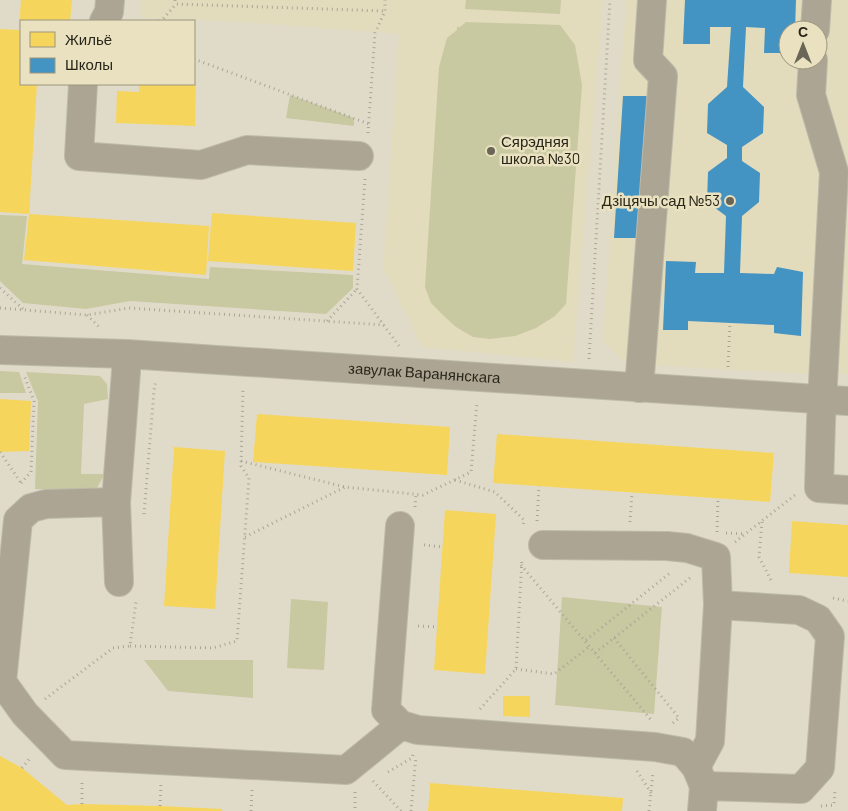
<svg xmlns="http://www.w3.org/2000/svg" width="848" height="811" font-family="Barlow,sans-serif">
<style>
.built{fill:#e2dbbc;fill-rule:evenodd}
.green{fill:#c8c8a1}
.homes{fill:#f6d55c}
.schools{fill:#4393c3}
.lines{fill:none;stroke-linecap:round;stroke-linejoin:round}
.minor-casing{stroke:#bdbaab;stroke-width:30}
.path{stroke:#aba597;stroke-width:3;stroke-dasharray:1 4;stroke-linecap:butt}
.minor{stroke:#aca593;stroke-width:28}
.poi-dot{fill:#696557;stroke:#e9e1c0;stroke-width:2}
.labels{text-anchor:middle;stroke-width:5;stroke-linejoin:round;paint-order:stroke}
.poi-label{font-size:15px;fill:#29261a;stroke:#e9e1c0;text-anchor:start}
.street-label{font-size:15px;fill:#29261a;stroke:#e9e1c0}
</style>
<rect width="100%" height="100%" fill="#e0dbc9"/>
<!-- built -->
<g class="built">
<path d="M141 0H603L573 362 422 347 383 268 399 34 242 22 141 18Z"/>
<path d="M626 0H847L848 3V374L824 375 626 364 603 342ZM788 30H818V60H788Z"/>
</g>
<!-- green -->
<g class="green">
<path d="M466 0H561L560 14 465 9Z"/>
<path d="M466 22 560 25 575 45 582 85 566 304 555 316 536 328 515 336 490 339 473 337 456 327 445 317 431 303 425 287 439 67 447 38 457 30V27H460Z"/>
<path d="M290 95 354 118V126L286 118Z"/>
<path d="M0 215 27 216 22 264 209 279 210 267 353 275V288L326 314 130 301 86 309 23 303 0 281Z"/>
<path d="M0 371 19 372 26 393H0Z"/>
<path d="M26 372 100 376 107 384 108 399 84 404 81 474H105L95 491 35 489 38 401Z"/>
<path d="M562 597 662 607 654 714 555 705Z"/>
<path d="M291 599 328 602 324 670 287 668Z"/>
<path d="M144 660H253V698L168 691Z"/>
</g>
<!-- homes -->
<g class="homes">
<path d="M21 0H72L70 21H21V84H37L29 214 0 212V29L19 30Z"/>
<path d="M194 82 196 83 195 126 116 123 117 91 139 92V84H194Z"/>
<path d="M212 213 356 223 353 271 208 261Z"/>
<path d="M29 214 209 226 206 275 24 260Z"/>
<path d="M0 399 31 401 29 451 0 452Z"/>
<path d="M257 414 450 427 447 475 253 462Z"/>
<path d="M497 434 774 453 770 502 493 483Z"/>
<path d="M174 447 225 451 215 609 164 606Z"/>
<path d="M445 510 496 514 485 674 434 670Z"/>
<path d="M792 521 848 525V577L789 573Z"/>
<path d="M503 696H530V717L503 716Z"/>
<path d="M0 756 22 768 67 805 82 804 160 806 222 809V811H0Z"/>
<path d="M430 783 623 798 622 811H428Z"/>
</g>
<!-- schools -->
<g class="schools">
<path d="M685 0H796L795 30H788V53H764L765 28 746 27 743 87 764 107 763 133 742 147V161L760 173 759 202 742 216 740 273 774 274 777 267 803 272 801 336 774 333V325L688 321V330H663L666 261 696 262 695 273H724L726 216 707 202 708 172 727 158V145L707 133 708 104 727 87 731 27H710V44H683Z"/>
<path d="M623 96H649L640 238H614Z"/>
</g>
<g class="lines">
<!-- minor casing -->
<g class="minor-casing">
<g id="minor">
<path d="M104 21 109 12 110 0"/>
<path d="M815 30 817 0"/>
<path d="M813 60 811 95 834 172 821 421 819 488 848 490"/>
<path d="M83 84 79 156 201 165 247 150 359 156"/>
<path id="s1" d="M0 350 127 354 848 401"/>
<path d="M639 388 663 76 648 60 652 0"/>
<path d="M116 502 46 504 31 508 18 520 2 682 25 714 65 755 346 770 401 725"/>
<path d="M400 526 386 710 401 725 418 730 655 747 683 752 696 767 704 786"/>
<path d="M543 545 667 546 687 548 716 557 718 605 710 741 696 767"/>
<path d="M119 582 116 502 126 372 127 354"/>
<path d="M702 811 704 786 801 789 820 768 830 636 818 619 799 610 718 605"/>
</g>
</g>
<!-- path -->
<g class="path">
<path d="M175 0 176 4 385 11"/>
<path d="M159 21 163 19 176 4"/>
<path d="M194 59 369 124"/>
<path d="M368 133 375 33 385 11V0"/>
<path d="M365 179 357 289 399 346"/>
<path d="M0 288 23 309"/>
<path d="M0 308 87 315 129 308 384 325"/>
<path d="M87 315 99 327"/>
<path d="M327 321 357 289"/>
<path d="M589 359 610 0"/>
<path d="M728 367 730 323"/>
<path d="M0 452 21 483"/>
<path d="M241 461 345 487 423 495 471 472 477 402"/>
<path d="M455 480 495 492 524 520 523 527"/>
<path d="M21 483 31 472 34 401 24 375"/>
<path d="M415 507 416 494"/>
<path d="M144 514 154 390 156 381"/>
<path d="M537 521 539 486"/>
<path d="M630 522 632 493"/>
<path d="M762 522 759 557 772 582"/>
<path d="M717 532 718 499"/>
<path d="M726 533 745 534"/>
<path d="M245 537 345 487"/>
<path d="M735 542 795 495"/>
<path d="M424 545 443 547"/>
<path d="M521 565 652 721"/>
<path d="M833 598 848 601"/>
<path d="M418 626 437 627"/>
<path d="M614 638 679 718 672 724"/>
<path d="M586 640 670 573"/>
<path d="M130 646 213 648 237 641 249 478 241 466 243 388"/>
<path d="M595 653 691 577"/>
<path d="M516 669 554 674 590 646"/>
<path d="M45 699 113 648 130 646 136 602"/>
<path d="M480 709 516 669 522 558"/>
<path d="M22 768 31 757"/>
<path d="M637 771 651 793"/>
<path d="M388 772 412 758 413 754"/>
<path d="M373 781 401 811"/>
<path d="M355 792V811"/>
<path d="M82 804V780"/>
<path d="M160 806 161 784"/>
<path d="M821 806 834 805 835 790"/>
<path d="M251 811 252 789"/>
<path d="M411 811 416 756"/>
<path d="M649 811 653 772"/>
</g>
<!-- minor -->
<use href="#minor" class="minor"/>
</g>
<!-- markers -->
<g class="poi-dot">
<circle cx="491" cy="151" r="5"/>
<circle cx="730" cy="201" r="5"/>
</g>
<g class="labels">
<!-- poi labels -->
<g class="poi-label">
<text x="501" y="147">Сярэдняя<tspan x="501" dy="17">школа №30</tspan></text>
<text x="720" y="206" text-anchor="end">Дзіцячы сад №53</text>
</g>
<!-- street labels -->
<g class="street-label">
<text dy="5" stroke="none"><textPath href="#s1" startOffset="425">завулак Варанянскага</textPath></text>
</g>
</g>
<!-- legend -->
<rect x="20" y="20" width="175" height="65" fill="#e9e1c0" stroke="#9c967e"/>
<rect x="30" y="32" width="25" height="15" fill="#f6d55c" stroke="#9c967e"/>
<text x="65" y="45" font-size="15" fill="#29261a">Жильё</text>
<rect x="30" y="58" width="25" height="15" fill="#4393c3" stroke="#9c967e"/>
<text x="65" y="70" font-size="15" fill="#29261a">Школы</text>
<!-- north arrow -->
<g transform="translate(803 45)"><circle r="24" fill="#e9e1c0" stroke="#9c967e"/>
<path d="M0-4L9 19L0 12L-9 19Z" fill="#696557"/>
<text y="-8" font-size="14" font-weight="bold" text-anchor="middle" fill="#29261a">С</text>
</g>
</svg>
